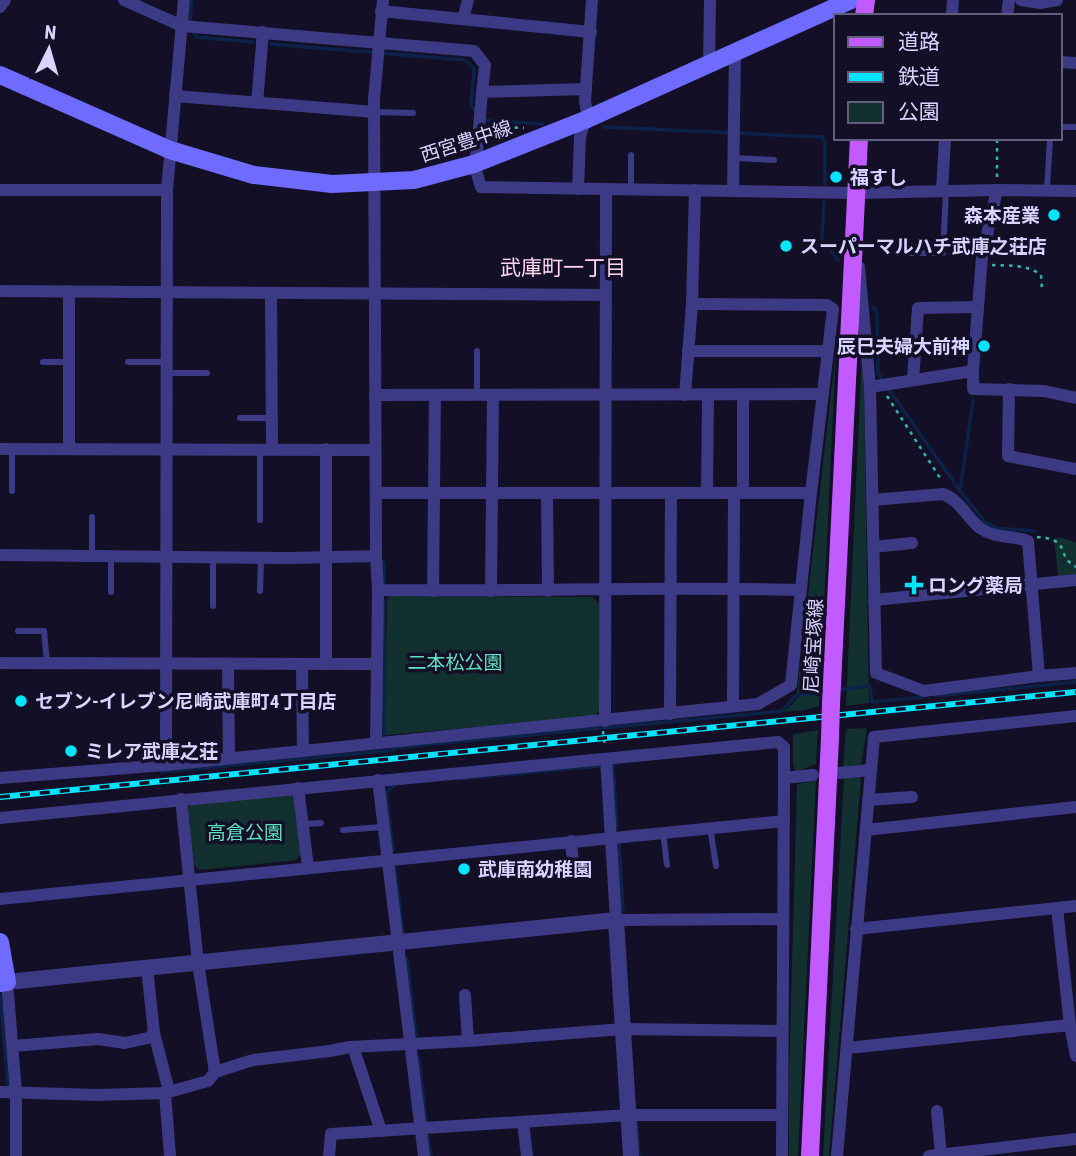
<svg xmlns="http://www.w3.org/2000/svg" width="1076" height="1156" font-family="'Roboto Condensed','Noto Sans JP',sans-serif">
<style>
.green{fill:#12302f}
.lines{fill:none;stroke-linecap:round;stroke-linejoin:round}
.stream{stroke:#0c2248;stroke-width:3.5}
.path{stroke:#2fb8b0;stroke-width:2.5;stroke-dasharray:3.5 5;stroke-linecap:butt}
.service{stroke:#3d3a85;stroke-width:6}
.minor{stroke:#3d3a85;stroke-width:12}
.tertiary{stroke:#3d3a85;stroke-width:16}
.secondary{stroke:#6f6bff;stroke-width:18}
.primary{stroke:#c25bff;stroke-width:18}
.rail-casing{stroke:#00e5ff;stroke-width:6}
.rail{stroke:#130f26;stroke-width:3.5;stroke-dasharray:10;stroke-linecap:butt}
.primary-bridge{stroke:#c25bff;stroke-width:18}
.poi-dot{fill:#00e5ff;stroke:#130f26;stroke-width:2.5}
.labels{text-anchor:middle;stroke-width:7;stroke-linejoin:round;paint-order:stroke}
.street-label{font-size:19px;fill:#d9d4ff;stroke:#130f26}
.poi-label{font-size:19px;font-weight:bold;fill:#d9d4ff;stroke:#130f26;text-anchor:start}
.park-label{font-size:19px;fill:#5fe0c0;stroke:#130f26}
.neighbourhood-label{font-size:21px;fill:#ffd6f0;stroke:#130f26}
</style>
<rect width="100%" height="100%" fill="#130f26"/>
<!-- green -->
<g class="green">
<path d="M836 350 819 706 805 710 784 712 796 700Z"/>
<path d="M862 352 864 389 869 703 846 706Z"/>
<path d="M1054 538H1064L1076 543V574L1058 576Z"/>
<path d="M391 596 593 597 599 604V711L593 717 385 735 387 599Z"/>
<path d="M867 728 861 766 843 767 846 729Z"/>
<path d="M818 730 816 764 796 772 793 764V734Z"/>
<path d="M858 776 861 779 829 1156H823L844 777Z"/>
<path d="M816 781 798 1156H789V1076L797 784Z"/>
<path d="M292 793 301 855 296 860 200 870 193 864 188 809 191 803Z"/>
</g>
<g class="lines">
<!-- stream -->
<g class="stream">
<path d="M190 20 192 0"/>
<path d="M195 34 196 37 253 42"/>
<path d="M271 44 465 60 474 69 471 106 476 112"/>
<path d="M483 120 543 124"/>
<path d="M604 127 822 137 825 142V184"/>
<path d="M824 202 822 238 838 260"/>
<path d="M873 307 877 313 878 373 884 382"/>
<path d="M888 388 960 491 985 522 997 528 1034 531"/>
<path d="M960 491 973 400"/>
<path d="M382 561 384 563V583"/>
<path d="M838 690 870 686 872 702 924 697"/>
<path d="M935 696 1076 682"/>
<path d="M384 734V600"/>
<path d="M392 748 782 711 795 696 827 692"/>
<path d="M613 764 617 827"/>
<path d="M161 772 394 750"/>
<path d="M458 779 599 766"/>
<path d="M619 843 623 910"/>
<path d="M393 850 386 792 395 785"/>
<path d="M395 867 403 933"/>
<path d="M407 959 416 1035"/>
<path d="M0 995 8 1085"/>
<path d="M419 1058 426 1121"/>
<path d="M637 1126 639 1156"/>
<path d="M428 1136 431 1156"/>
</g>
<!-- path -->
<g class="path">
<path d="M489 126 524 128"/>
<path d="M997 177V138"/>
<path d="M992 265C1009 266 1027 264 1041 275L1042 290"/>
<path d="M887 396 942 481"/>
<path d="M1037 537C1073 540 1054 554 1076 567"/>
<path d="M603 731 605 746"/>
</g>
<!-- service -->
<g class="service">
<path d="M375 112 413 113"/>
<path d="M1060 127H1076"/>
<path d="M733 158 774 160"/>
<path d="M631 189V155"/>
<path d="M1047 189 1050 138"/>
<path d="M907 253H943L946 190"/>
<path d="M43 362H69"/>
<path d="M128 362H167"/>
<path d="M167 373H207"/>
<path d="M477 394V351"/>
<path d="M240 418H272"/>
<path d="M12 449V491"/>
<path d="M260 449V520"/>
<path d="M92 556V517"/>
<path d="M260 591 261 558"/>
<path d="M111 592V556"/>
<path d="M213 606V557"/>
<path d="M18 631H44L47 663"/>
<path d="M303 824 321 823"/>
<path d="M710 827 716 866"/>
<path d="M343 830 383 827"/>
<path d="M663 832 667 865"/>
</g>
<!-- minor -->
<g class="minor">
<path d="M124 0 182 26 474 51 485 65 482 92 586 89"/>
<path d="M1021 0 1040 3 1057 0"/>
<path d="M0 7 5 0"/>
<path d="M381 11 591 32"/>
<path d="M952 16 953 0"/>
<path d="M1007 16 1009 0"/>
<path d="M463 19 468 0"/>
<path d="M1060 62 1076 63"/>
<path d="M709 64 710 0"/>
<path d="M482 92 477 152 474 164 481 187 856 193 997 190 1076 191"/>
<path d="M175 96 375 112"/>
<path d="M257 103 263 32"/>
<path d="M588 119 585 101 592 0"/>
<path d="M578 189 580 137 585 120"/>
<path d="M0 190H167"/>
<path d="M733 190 735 52"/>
<path d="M942 190 945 138"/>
<path d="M859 267 870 387 876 673 924 691 1039 676"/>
<path d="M0 291 605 295"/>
<path d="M271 293 272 449"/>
<path d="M692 304 827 305 833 309 811 493"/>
<path d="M688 351H828"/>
<path d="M973 371 982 257 997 190"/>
<path d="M913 380 918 308 978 307"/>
<path d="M870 387 973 371V389L1044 391 1076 398"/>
<path d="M1009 389 1008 456 1076 469"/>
<path d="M375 395 823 394"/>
<path d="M685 395 692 304 695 190"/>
<path d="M0 449 375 450"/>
<path d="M69 449V291"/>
<path d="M326 449V664"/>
<path d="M707 493 708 395"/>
<path d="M743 493V395"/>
<path d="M547 494 548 591"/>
<path d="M872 500 943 494C960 500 966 517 980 528 995 539 1012 535 1028 541L1039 676 1076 673"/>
<path d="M873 547 912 543"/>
<path d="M0 555 290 558 376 556"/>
<path d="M378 590C519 592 659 586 800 590"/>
<path d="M433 591 435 395"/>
<path d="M491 591 493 395"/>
<path d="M874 600 1076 580"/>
<path d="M0 663 377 664"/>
<path d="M228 664 229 758"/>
<path d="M302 665 303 751"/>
<path d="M733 706 734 493"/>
<path d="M670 714 671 494"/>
<path d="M605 721 606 189"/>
<path d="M376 743 378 590 376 556 374 99 383 0"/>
<path d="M606 759 616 920 783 919"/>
<path d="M166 765 167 190 184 0"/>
<path d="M839 773 871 770"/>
<path d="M0 778 166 765 758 704 791 685 811 493H376"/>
<path d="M784 778 813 775"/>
<path d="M378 780 424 1156"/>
<path d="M298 788 308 867"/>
<path d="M181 799 198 963 215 1072"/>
<path d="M868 800 912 797"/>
<path d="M0 818 778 742 784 747V778L782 1156"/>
<path d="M866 830 1076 807"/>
<path d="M571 841 573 864"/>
<path d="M0 899 784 821"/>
<path d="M1057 908 1070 1025 1076 1056"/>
<path d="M856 929 1076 906"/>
<path d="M147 968 154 1033 168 1087 165 1093 170 1156"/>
<path d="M7 982 16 1092V1156"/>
<path d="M465 995 468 1041"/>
<path d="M13 1046 98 1039 125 1043 148 1038 154 1033"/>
<path d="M353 1047 381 1131"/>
<path d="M847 1048 1070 1025"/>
<path d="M0 1092 97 1095 165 1093 208 1081 215 1072 253 1060 330 1051 350 1047 468 1041 623 1029 782 1031"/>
<path d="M937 1111 941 1155"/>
<path d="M523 1122 527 1156"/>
<path d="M329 1156 331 1134 629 1115H782"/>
<path d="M837 1156 874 737 1076 716"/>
<path d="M929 1156 1076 1139"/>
</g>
<!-- tertiary -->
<path class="tertiary" d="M7 982 616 920 631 1156"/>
<!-- secondary -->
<g class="secondary">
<path d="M0 75 170 150 254 175 332 184 414 180 474 164 585 120 851 0"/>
<path d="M0 942 7 982 0 983"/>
</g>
<!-- primary -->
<g class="primary">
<path d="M864 16 866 0"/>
<path d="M831 704 859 138"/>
<path d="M810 1156 830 738"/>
</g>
<!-- rail casing -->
<g class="rail-casing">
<path id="rail" d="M0 797 1076 692"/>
</g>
<!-- rail -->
<use href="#rail" class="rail"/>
<!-- primary-bridge -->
<path class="primary-bridge" d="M830 738 831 704"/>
</g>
<!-- markers -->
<g class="poi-dot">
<circle cx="836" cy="177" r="7"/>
<circle cx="1054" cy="215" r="7"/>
<circle cx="786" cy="246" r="7"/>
<circle cx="984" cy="346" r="7"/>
<path d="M910.5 574.5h7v7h7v7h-7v7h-7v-7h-7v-7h7z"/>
<circle cx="21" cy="701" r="7"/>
<circle cx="71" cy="751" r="7"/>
<circle cx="464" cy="869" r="7"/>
</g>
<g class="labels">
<!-- street labels -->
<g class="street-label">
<text transform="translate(466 141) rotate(-18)" y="7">西宮豊中線</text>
<text transform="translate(813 646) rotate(-87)" y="7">尼崎宝塚線</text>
</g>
<!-- poi labels -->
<g class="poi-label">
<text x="850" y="184">福すし</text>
<text x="1040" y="222" text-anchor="end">森本産業</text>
<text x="800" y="253">スーパーマルハチ武庫之荘店</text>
<text x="970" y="353" text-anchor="end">辰巳夫婦大前神</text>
<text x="928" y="592">ロング薬局</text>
<text x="35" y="708">セブン-イレブン尼崎武庫町4丁目店</text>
<text x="85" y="758">ミレア武庫之荘</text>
<text x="478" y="876">武庫南幼稚園</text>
</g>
<!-- park labels -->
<g class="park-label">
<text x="455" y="669">二本松公園</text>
<text x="245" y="839">高倉公園</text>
</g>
<!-- neighbourhood labels -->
<g class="neighbourhood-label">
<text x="563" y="275">武庫町一丁目</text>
</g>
</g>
<!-- legend -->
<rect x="834" y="14" width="228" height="126" fill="#130f26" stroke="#625e7d" stroke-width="2"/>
<rect x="848" y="37" width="35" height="10" fill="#c25bff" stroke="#625e7d" stroke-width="2"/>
<text x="898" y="49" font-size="21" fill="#d9d4ff">道路</text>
<rect x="848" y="72" width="35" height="10" fill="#00e5ff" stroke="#625e7d" stroke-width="2"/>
<text x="898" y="84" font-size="21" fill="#d9d4ff">鉄道</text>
<rect x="848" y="102" width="35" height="21" fill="#12302f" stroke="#625e7d" stroke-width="2"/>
<text x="898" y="119" font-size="21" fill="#d9d4ff">公園</text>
<!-- north arrow -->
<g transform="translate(49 49) rotate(5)" stroke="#130f26" stroke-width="5" paint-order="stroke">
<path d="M0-5L12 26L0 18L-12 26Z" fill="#d9d4ff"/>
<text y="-10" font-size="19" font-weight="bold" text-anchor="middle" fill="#d9d4ff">N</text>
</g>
</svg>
